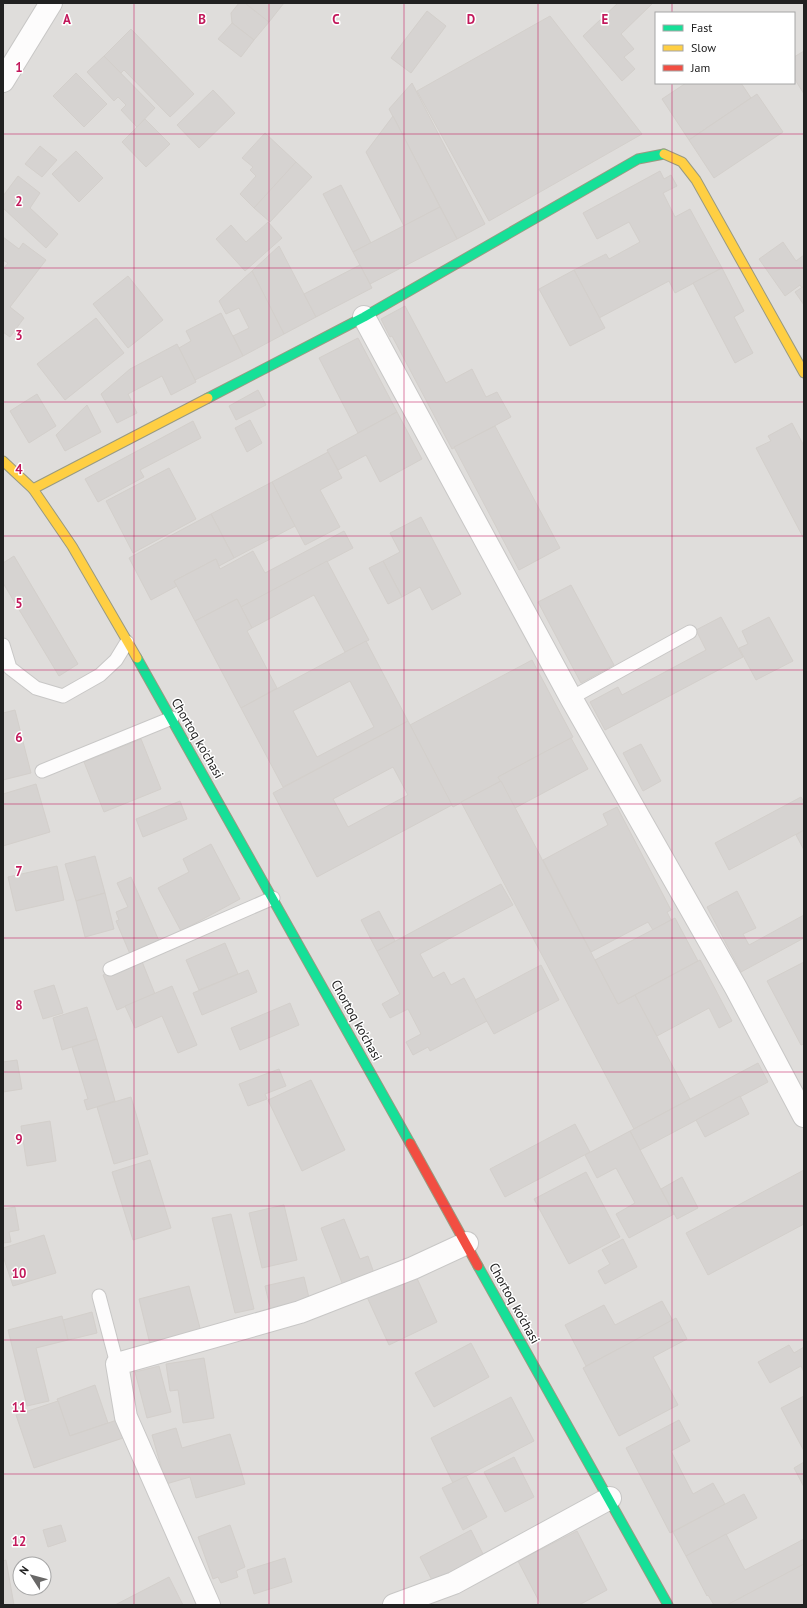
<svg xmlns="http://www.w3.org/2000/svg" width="807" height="1608" font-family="'PT Sans',sans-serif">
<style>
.residential{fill:#dfdddb;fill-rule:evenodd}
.building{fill:#d6d3d1;stroke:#d3cfcb;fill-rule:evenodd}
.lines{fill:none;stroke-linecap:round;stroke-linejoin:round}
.lane-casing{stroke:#c8c7c6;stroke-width:15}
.street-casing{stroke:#c8c7c6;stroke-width:24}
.fast-casing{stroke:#999a80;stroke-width:11}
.slow-casing{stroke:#999a80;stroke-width:11}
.jam-casing{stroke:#999a80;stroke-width:11}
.lane{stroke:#fdfcfc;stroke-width:13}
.street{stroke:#fdfcfc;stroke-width:22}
.fast{stroke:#16e098;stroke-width:9}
.slow{stroke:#ffcf43;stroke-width:9}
.jam{stroke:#f24e42;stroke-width:9}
.grid{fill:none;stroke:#c2185b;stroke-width:1;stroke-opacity:0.55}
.labels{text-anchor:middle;stroke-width:3;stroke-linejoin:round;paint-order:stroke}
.street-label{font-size:13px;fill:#212121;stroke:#fff}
.grid-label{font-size:13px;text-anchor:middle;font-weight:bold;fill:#c2185b;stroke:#fff;stroke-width:3;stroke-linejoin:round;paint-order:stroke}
</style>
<rect width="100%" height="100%" fill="#f0edea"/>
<!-- residential -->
<path class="residential" d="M3 3H804V1605H3ZM656 13H794V83H656ZM20 1564H44V1588H20Z"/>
<!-- building -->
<g class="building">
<path d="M239 3H245L269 22 254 40 232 23 231 13Z"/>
<path d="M245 3H284L269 22Z"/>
<path d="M618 3H653L621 34 634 49 624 57 635 69 622 81 583 36Z"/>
<path d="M427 11 446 26 411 73 391 58Z"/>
<path d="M550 16 642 134 489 221 417 91Z"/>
<path d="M232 23 254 40 241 57 218 39Z"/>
<path d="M131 29 194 94 170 117 124 70 121 73 104 56Z"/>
<path d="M804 51V94L794 78V57Z"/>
<path d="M104 56 155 108 137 127 121 110 126 105 118 97 114 101 87 72Z"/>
<path d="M76 73 107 104 84 127 53 96Z"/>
<path d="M412 83 485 224 457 239 389 109Z"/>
<path d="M686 83H741L751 98 689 140 662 99Z"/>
<path d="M213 90 235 113 199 148 177 125Z"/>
<path d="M757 94 783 132 714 178 689 140Z"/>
<path d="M393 116 440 207 404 226 366 152Z"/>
<path d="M145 119 170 144 146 167 122 142Z"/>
<path d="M265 133 296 162 254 208 240 194 256 176 250 170 253 167 242 158Z"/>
<path d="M40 146 57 160 42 177 25 164Z"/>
<path d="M76 151 103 178 79 202 52 174Z"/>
<path d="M296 162 312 177 270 222 254 208Z"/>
<path d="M660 171 664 179 671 175 677 186 663 193 675 217 690 209 722 268 675 293 669 281 599 318 574 270 606 254 609 259 640 242 629 222 597 239 583 213Z"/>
<path d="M18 176 40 193 30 208 58 234 46 248 3 208V196Z"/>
<path d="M341 185 371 243 353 252 323 194Z"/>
<path d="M440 207 457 239 370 284 353 252Z"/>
<path d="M268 222 282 238 245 271 216 239 231 225 246 242Z"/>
<path d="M3 237 19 249 23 243 46 260 10 307 24 318 10 337 3 332V269L8 263 3 260Z"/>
<path d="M783 242 796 261 804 255V286L802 288 800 285 785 296 759 259Z"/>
<path d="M279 246 316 317 284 334 252 271Z"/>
<path d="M360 265 372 288 316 317 304 294Z"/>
<path d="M722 268 744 311 734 317 753 353 735 363 693 283Z"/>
<path d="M574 270 605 328 570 346 539 289Z"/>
<path d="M252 271 284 334 243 356 233 336 249 328 239 308 226 314 219 301Z"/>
<path d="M128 276 163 320 128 348 93 304Z"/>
<path d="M804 286V305L795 292Z"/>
<path d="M405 306 446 383 472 369 486 397 497 392 511 417 452 449 392 336 390 337 381 319Z"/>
<path d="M221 313 243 356 195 380 179 348 191 341 186 331Z"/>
<path d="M96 318 124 353 65 400 37 364Z"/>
<path d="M358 338 397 412 358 433 319 358Z"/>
<path d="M177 344 196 382 171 395 162 376 128 394 137 413 117 423 101 394 130 369Z"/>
<path d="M258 390 266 405 236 420 229 406Z"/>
<path d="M37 394 56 426 29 443 10 411Z"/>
<path d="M87 405 101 432 65 451 56 435Z"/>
<path d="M397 412 422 459 380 482 366 455 338 470 327 450Z"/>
<path d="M250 420 262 443 247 452 235 428Z"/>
<path d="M193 421 201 438 140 470 144 477 98 502 85 479Z"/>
<path d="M792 423 804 446V539L756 448 771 441 768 436Z"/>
<path d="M495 426 560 548 519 570 454 447Z"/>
<path d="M328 452 342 478 320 490 340 527 305 545 272 482Z"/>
<path d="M169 468 196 519 133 553 106 501Z"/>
<path d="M272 482 295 526 234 558 211 514Z"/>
<path d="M211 514 234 558 219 566 216 559 174 581 177 586 151 600 129 558Z"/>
<path d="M421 517 461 594 432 610 420 587 402 597 383 561 400 552 390 533Z"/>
<path d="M344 531 353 548 241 607 237 599 195 621 174 581 216 559 220 569 253 551 265 573Z"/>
<path d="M14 556 78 664 59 676 3 583V563Z"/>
<path d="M327 561 369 640 345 652 314 595 252 628 241 607Z"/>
<path d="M383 561 402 597 388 604 369 568Z"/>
<path d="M571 585 614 665 581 683 538 602Z"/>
<path d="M237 599 252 628 247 631 277 688 241 708 195 621Z"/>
<path d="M721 617 743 657 605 730 590 702 618 687 622 695 706 650 696 630Z"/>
<path d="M769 617 793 661 756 680 739 648 748 644 742 631Z"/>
<path d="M366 641 408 721 283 787 241 708ZM350 681 374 727 317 757 293 711Z"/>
<path d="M532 660 573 737 498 777 501 781 453 807 410 725Z"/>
<path d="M15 710 31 773 3 780V713Z"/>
<path d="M408 721 452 805 317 877 273 793ZM393 767 408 795 348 827 333 799Z"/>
<path d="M571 738 588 769 515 808 498 777Z"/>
<path d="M141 739 161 789 104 812 84 762Z"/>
<path d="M641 744 661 781 643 791 623 753Z"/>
<path d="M501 781 618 1004 635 995 690 1099 634 1129 461 802Z"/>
<path d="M36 784 50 832 3 846V794Z"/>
<path d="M801 797 804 802V830L729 870 715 843Z"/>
<path d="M180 801 187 819 143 837 136 819Z"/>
<path d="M617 807 671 910 667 912 671 920 653 930 648 922 591 952 543 860 608 825 603 814Z"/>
<path d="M804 830V850L796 835Z"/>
<path d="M211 844 240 899 181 931 158 888 189 872 183 859Z"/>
<path d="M95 856 105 893 76 901 65 864Z"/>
<path d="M57 866 64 900 16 911 8 877Z"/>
<path d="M131 877 159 941 130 954 116 921 119 920 116 912 128 907 117 883Z"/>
<path d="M501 884 513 905 420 954 433 978 444 972 451 985 464 978 487 1021 430 1051 428 1047 413 1055 406 1042 421 1034 408 1009 390 1018 382 1004 400 994 377 951Z"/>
<path d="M737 891 756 928 743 934 749 945 804 915V938L741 972 707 907Z"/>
<path d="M105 893 114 929 85 937 76 901Z"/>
<path d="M379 911 395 941 377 951 361 920Z"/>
<path d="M675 918 698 961 618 1004 595 960Z"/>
<path d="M225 943 238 974 199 990 186 960Z"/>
<path d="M141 959 155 994 117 1010 103 975Z"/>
<path d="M700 960 732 1021 719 1028 709 1008 657 1036 635 995Z"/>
<path d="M804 962V1044L801 1045 767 981Z"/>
<path d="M541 965 559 1000 494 1034 475 1000Z"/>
<path d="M248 970 257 992 202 1015 193 993Z"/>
<path d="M54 985 63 1013 43 1019 34 991Z"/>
<path d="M172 986 197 1045 178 1053 162 1016 135 1028 125 1006Z"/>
<path d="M290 1003 299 1025 240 1050 231 1028Z"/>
<path d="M87 1007 97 1039 62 1050 53 1018Z"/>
<path d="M97 1039 115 1101 87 1110 84 1100 88 1099 72 1047Z"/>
<path d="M17 1060 22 1089 3 1092V1062Z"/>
<path d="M758 1063 768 1082 640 1150 630 1131Z"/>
<path d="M279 1069 286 1086 265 1094 267 1099 248 1106 239 1084Z"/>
<path d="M311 1080 345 1150 302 1171 268 1100Z"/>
<path d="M740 1096 749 1114 705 1137 696 1120Z"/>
<path d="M131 1097 148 1154 114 1164 97 1107Z"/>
<path d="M50 1121 56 1161 27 1166 21 1126Z"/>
<path d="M575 1124 590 1152 505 1197 490 1169Z"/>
<path d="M630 1131 674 1214 629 1238 616 1214 635 1203 616 1168 597 1178 585 1155Z"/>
<path d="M150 1160 171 1228 133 1240 112 1172Z"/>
<path d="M804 1170V1224L708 1275 686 1233Z"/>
<path d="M586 1172 620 1237 569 1264 534 1199Z"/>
<path d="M682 1177 698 1208 677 1219 661 1189Z"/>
<path d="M284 1205 297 1260 262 1268 249 1213Z"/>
<path d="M15 1207 19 1230 9 1232 11 1242 3 1243V1209Z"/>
<path d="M231 1214 254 1309 235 1313 212 1218Z"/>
<path d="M344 1219 360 1259 368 1256 375 1276 344 1288 321 1228Z"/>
<path d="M44 1235 56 1273 13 1286 3 1256V1248Z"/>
<path d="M623 1239 637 1267 605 1284 598 1271 610 1264 602 1250Z"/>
<path d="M415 1274 437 1322 389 1345 367 1297Z"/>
<path d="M304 1277 310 1302 271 1311 265 1286Z"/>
<path d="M189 1286 201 1332 150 1344 139 1299Z"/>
<path d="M662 1301 673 1321 586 1366 565 1325 604 1305 615 1325Z"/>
<path d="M92 1312 97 1333 68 1340 63 1320Z"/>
<path d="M62 1316 68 1340 36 1348 49 1401 27 1406 8 1330Z"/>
<path d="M676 1318 687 1339 653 1357 678 1405 619 1436 583 1368Z"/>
<path d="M471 1343 489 1377 434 1407 415 1373Z"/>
<path d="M789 1345 794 1353 804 1347V1372L801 1366 770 1383 758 1362Z"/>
<path d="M204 1358 214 1418 183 1423 178 1390 170 1391 166 1364Z"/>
<path d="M159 1366 171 1412 147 1418 135 1372Z"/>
<path d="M95 1385 108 1423 70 1436 57 1399Z"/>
<path d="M804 1396V1451L781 1408Z"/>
<path d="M511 1397 534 1441 453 1483 431 1438Z"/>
<path d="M58 1401 70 1436 117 1420 123 1438 34 1468 16 1415Z"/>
<path d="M679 1420 690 1441 671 1451 693 1494 713 1483 725 1504 670 1533 626 1448Z"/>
<path d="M176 1428 182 1448 230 1434 245 1484 196 1498 190 1477 166 1484 152 1435Z"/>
<path d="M514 1457 534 1497 505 1512 484 1472Z"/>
<path d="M804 1462V1487L794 1468Z"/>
<path d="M466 1476 487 1517 463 1530 442 1488Z"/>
<path d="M744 1494 757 1518 686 1556 673 1532Z"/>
<path d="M61 1525 66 1541 48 1547 43 1530Z"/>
<path d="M230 1525 245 1567 236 1571 238 1577 221 1583 218 1577 213 1579 198 1537Z"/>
<path d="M471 1530 485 1558 434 1584 420 1557Z"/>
<path d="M577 1531 607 1590 579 1605H541L518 1561Z"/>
<path d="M726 1534 745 1570 804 1539V1564L727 1605H714L708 1595 707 1596 686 1556Z"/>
<path d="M285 1558 292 1582 254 1594 247 1570Z"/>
<path d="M6 1560 14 1605H3V1561Z"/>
<path d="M804 1564V1605H727Z"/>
<path d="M169 1577 183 1605H115Z"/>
</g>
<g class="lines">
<!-- lane casing -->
<g class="lane-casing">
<g id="lane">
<path d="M3 645 10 668 36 688 63 696 100 675 116 660 127 642"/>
<path d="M571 698 690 632"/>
<path d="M42 771 172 718"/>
<path d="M110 969 273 898"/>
<path d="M99 1296 117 1364"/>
</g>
</g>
<!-- street casing -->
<g class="street-casing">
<g id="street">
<path d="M3 81 51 3"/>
<path d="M364 317 571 698 736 988 804 1116"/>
<path d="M209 1605 126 1417 117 1364 300 1312 413 1268 467 1243"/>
<path d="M394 1605 454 1583 610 1498"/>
</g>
</g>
<!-- fast casing -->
<g class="fast-casing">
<g id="fast">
<path d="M208 398 364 317 638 159 664 154"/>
<path d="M137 658 410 1143"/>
<path d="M478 1266 668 1605"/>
</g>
</g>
<!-- slow casing -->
<g class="slow-casing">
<g id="slow">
<path d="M664 154 682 162 696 180 804 373"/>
<path d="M3 461 33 489 72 546 137 658"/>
<path d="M33 489 208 398"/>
</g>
</g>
<!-- jam casing -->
<g class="jam-casing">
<path id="jam" d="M410 1143 478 1266"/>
</g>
<!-- lane -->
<use href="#lane" class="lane"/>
<!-- street -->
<use href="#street" class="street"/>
<!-- fast -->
<use href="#fast" class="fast"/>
<!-- slow -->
<use href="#slow" class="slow"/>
<!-- jam -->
<use href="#jam" class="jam"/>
</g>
<!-- grid -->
<path class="grid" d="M134 3V1605M269 3V1605M404 3V1605M538 3V1605M672 3V13M672 83V1605M3 134H804M3 268H804M3 402H804M3 536H804M3 670H804M3 804H804M3 938H804M3 1072H804M3 1206H804M3 1340H804M3 1474H804"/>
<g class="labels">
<!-- street labels -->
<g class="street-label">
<text transform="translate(198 738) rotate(60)" y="5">Chortoq ko'chasi</text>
<text transform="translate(357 1020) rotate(61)" y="5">Chortoq ko'chasi</text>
<text transform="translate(515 1303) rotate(61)" y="5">Chortoq ko'chasi</text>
</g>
</g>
<g class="grid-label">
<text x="67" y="24">A</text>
<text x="202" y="24">B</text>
<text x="336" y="24">C</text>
<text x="471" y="24">D</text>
<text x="605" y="24">E</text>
<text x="19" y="72">1</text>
<text x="19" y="206">2</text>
<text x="19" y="340">3</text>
<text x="19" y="474">4</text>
<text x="19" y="608">5</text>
<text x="19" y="742">6</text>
<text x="19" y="876">7</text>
<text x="19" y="1010">8</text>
<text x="19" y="1144">9</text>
<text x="19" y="1278">10</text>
<text x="19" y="1412">11</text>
<text x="19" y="1546">12</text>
</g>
<!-- border -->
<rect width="807" height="1608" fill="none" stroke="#212121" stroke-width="8"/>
<!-- legend -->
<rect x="655" y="12" width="140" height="72" fill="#ffffff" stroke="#a6a6a6"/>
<rect x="663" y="25" width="20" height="6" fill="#16e098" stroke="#a6a6a6"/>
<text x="691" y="32" font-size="12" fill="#212121">Fast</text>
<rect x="663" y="45" width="20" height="6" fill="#ffcf43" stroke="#a6a6a6"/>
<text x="691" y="52" font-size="12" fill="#212121">Slow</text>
<rect x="663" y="65" width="20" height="6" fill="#f24e42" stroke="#a6a6a6"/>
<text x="691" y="72" font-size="12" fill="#212121">Jam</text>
<!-- north arrow -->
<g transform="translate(32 1576) rotate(306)"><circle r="19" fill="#ffffff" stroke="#a6a6a6"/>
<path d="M0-3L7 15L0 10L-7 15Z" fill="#696867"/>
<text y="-6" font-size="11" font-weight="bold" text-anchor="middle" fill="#212121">N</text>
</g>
</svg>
